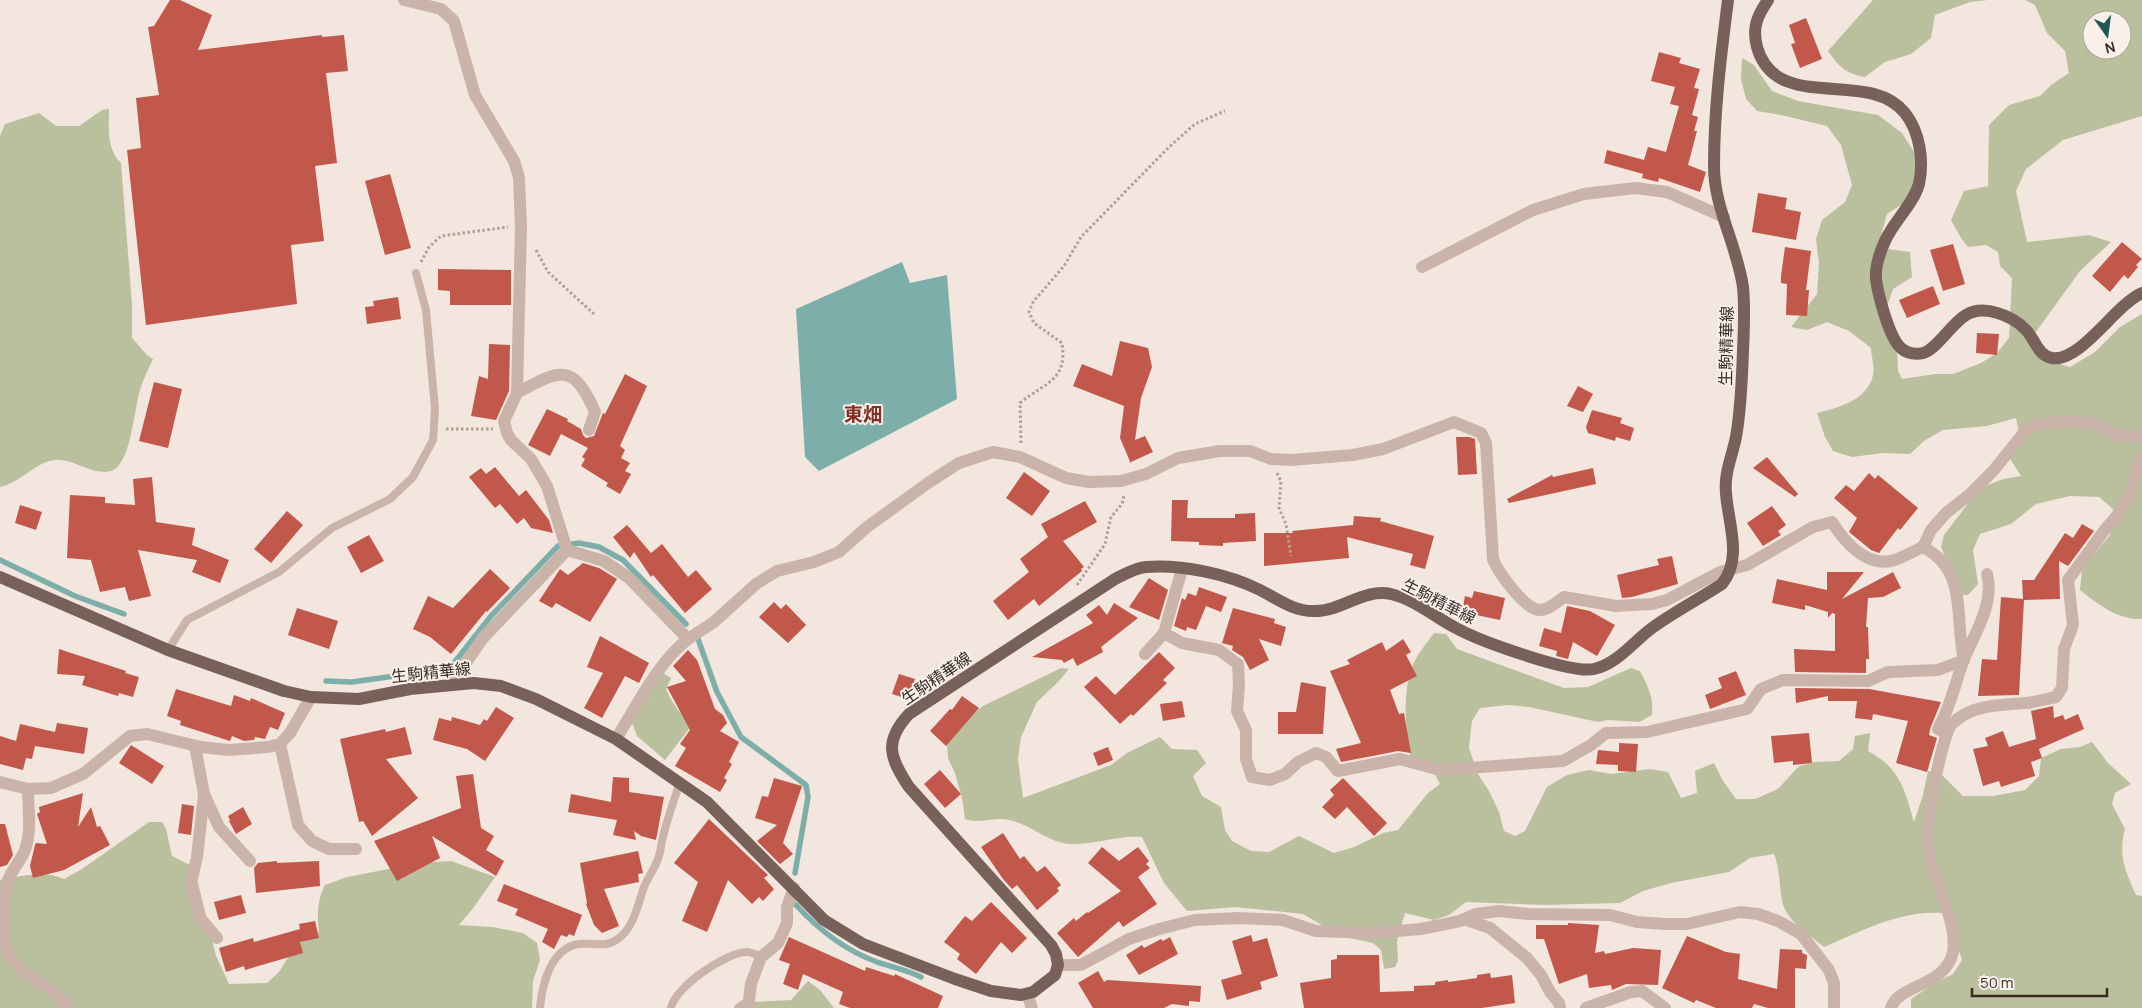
<svg xmlns="http://www.w3.org/2000/svg" width="2142" height="1008" font-family="Manrope,'Noto Sans JP',sans-serif">
<style>
.green{fill:#bac09e;fill-rule:evenodd}
.water{fill:#7eaea9}
.lines{fill:none;stroke-linecap:round;stroke-linejoin:round}
.stream{stroke:#7eaea9;stroke-width:5.5}
.building{fill:#c2584c}
.path{stroke:#b59e94;stroke-width:3;stroke-dasharray:2.5 2.5;stroke-linecap:butt}
.service{stroke:#cab4aa;stroke-width:8}
.minor{stroke:#cab4aa;stroke-width:12}
.primary{stroke:#79615b;stroke-width:12}
.labels{text-anchor:middle;stroke-width:4;stroke-linejoin:round;paint-order:stroke}
.street-label{font-size:16px;fill:#372c29;stroke:#f9f0ea}
.quarter-label{font-size:19px;font-weight:bold;fill:#832f25;stroke:#f9f0ea}
</style>
<rect width="100%" height="100%" fill="#f2e6de"/>
<!-- green -->
<g class="green">
<path d="M1873 0H1988L1970 2 1935 15 1931 38 1911 54 1885 62 1865 77C1845 73 1840 68 1828 51Z"/>
<path d="M2025 0H2142V116L2063 140 2026 169 2016 191 2027 242 2089 235 2111 242 2080 271 2030 340 2050 361 2070 367 2095 352 2120 327 2142 314V619C2118 620 2099 605 2080 590L2082 569 2110 535 2113 509 2099 497 2070 496 2036 504 2011 524 1980 534 1973 550 1978 584 1968 595H1962L1941 547 1944 535 1980 488 2003 479 2021 476 2005 451 2019 433 2016 418 1987 426 1943 430 1924 441 1910 454 1883 453 1852 457 1833 451 1825 437 1817 413C1838 408 1868 400 1873 375 1875 367 1871 355 1871 348L1849 331 1827 322 1807 330 1791 327 1817 294 1819 264 1816 239 1822 220 1845 202 1852 185 1841 145 1827 126 1781 115 1757 111 1746 99 1741 79 1742 58 1754 65 1772 91 1798 101 1878 115 1902 133 1914 152 1921 176 1916 195 1887 214 1881 235 1888 249 1910 252 1912 277 1893 289 1886 309 1897 349 1898 371 1902 379 1935 374H1953L1981 363 1997 353 2009 338 2012 278 2000 266 1998 252 1986 245 1968 247 1961 238 1951 220 1964 191 1988 186 1989 125 2009 105 2040 96 2051 85 2069 73 2065 51 2047 33 2035 5ZM2092 20H2122V50H2092Z"/>
<path d="M109 109C109 128 106 148 121 163L132 304V338L147 355 153 359C149 368 144 377 141 387 134 405 132 465 111 471 92 476 73 458 55 460 37 461 20 483 0 487V136L5 124 39 113 56 126H79L102 110Z"/>
<path d="M1434 633 1446 634 1457 649 1564 688 1588 687 1631 668 1640 671C1648 686 1654 698 1652 715L1639 722 1608 720 1598 722 1529 707 1508 705 1480 708 1472 721 1469 748 1478 774 1489 791 1499 812 1504 831 1515 836 1525 831 1547 787 1567 775 1589 770 1611 774 1650 769 1668 772 1681 798 1697 793 1695 771 1714 763 1723 781 1736 799H1755L1778 789 1799 766 1815 762 1839 761 1853 749 1855 736 1870 733 1868 751C1900 768 1905 790 1914 822L1923 795 1928 771 1940 773 1963 796H1993L2025 790 2039 776 2041 758 2061 749 2080 747 2092 742 2108 763 2131 784 2115 793 2112 804 2125 829C2118 856 2125 870 2136 895L2142 896V1008H1911V999L1935 983 1953 974 1962 960 1953 932 1942 913C1900 910 1862 931 1824 947 1810 935 1786 921 1782 901 1779 885 1780 869 1774 854L1750 858 1729 872 1671 883 1643 891 1620 903 1544 905 1466 902 1449 915 1434 920 1405 913 1397 941 1398 961 1395 967 1384 969 1381 950 1373 943 1340 936 1303 914 1235 907 1187 911 1164 883 1142 837C1120 835 1096 844 1073 844 1050 844 1035 827 1013 821 994 815 983 825 965 819L962 798 955 773 948 758 947 744 967 719 983 706 1061 668 1069 669 1059 681 1037 702 1021 737 1018 759 1023 798 1111 765 1127 753 1160 737 1172 749 1197 750 1206 763 1193 776 1202 796 1221 807 1225 830 1232 841 1251 851 1269 852 1299 836 1334 853 1354 847 1383 833 1398 830 1428 793 1440 784 1431 767 1411 761C1406 729 1401 696 1413 665 1417 654 1427 643 1434 633Z"/>
<path d="M663 673 671 678 666 689C672 704 681 714 692 725L665 760 637 736 632 723Z"/>
<path d="M149 822H162L166 829 172 856 194 867 216 956 229 984 267 983 279 972 295 946 319 932C317 914 317 901 325 885L347 877 420 863 451 861 495 877 474 907 459 925 493 927 523 933 537 943 540 960 533 981 532 1008H0V880C22 876 43 870 64 879L82 869Z"/>
<path d="M808 981 820 990 834 1008H755L754 1002 791 1000Z"/>
</g>
<!-- water -->
<path class="water" d="M902 262 910 283 947 275 957 399 819 471 805 457 796 309Z"/>
<g class="lines">
<!-- stream -->
<g class="stream">
<path d="M0 560 75 596 124 614"/>
<path d="M698 639 717 692 741 737 806 785 808 797 795 873"/>
<path d="M326 681 352 682 402 675 431 674 450 668 491 616 558 546 579 543 599 547 623 560 686 624"/>
<path d="M796 905C819 930 844 950 877 962 892 967 907 970 921 977"/>
</g>
</g>
<!-- building -->
<g class="building">
<path d="M170 0H180L212 15 198 50 322 35V37L344 35 348 71 326 73 337 163 315 166 324 241 291 245 297 304 146 325 127 150 141 148 136 98 159 95 148 27 154 26Z"/>
<path d="M1806 18 1822 59 1800 68 1791 44 1795 43 1789 25Z"/>
<path d="M1659 52 1681 58 1679 63 1700 69 1694 88 1699 89 1692 115 1698 117 1694 131H1697L1688 165 1706 172 1700 192 1659 178 1658 182 1642 178 1643 174 1604 163 1607 150 1644 160 1648 147 1666 152 1679 106 1670 104 1675 87 1651 81Z"/>
<path d="M390 174 411 248 385 255 365 181Z"/>
<path d="M1758 193 1787 198 1785 209 1801 212 1796 240 1752 232Z"/>
<path d="M2122 242 2142 259 2136 265 2138 267 2128 279 2124 275 2110 292 2092 276Z"/>
<path d="M1953 244 1965 284 1943 291 1930 250Z"/>
<path d="M1785 247 1811 251 1806 290H1809L1807 316 1786 315 1787 284 1781 283V276Z"/>
<path d="M438 269 511 270V305H450V291L438 290Z"/>
<path d="M1933 286 1940 304 1907 318 1899 300Z"/>
<path d="M398 297 401 319 367 324 365 307 374 306 373 301Z"/>
<path d="M1977 333 1999 334 1997 355 1976 353Z"/>
<path d="M1120 341 1148 348 1152 367 1141 398 1135 440 1145 436 1153 452 1131 462V464L1120 438 1124 406 1073 386 1082 364 1112 376Z"/>
<path d="M489 344 510 345 509 391 496 420 471 416 479 376 488 379Z"/>
<path d="M625 374 647 386 620 446 625 450 621 458 630 463 625 471 631 474 620 494 606 486 608 483 581 466 585 459 582 457 588 448 561 434 550 456 528 445 547 409 568 419 567 421 581 429 583 435 586 438 594 436 603 413 605 414Z"/>
<path d="M154 382 182 389 168 448 139 441Z"/>
<path d="M1578 386 1593 394 1583 412 1567 406Z"/>
<path d="M1592 410 1622 418 1620 423 1634 428 1630 441 1616 437 1615 441 1588 433 1586 427Z"/>
<path d="M1456 437H1469L1475 439 1477 474 1458 475Z"/>
<path d="M1767 457 1798 494 1795 497 1753 468Z"/>
<path d="M495 467 519 496 526 490 549 520 553 533 531 528 524 518 517 524 500 504 495 508 469 477 481 468 486 474Z"/>
<path d="M1593 468 1596 484 1509 503 1507 499 1552 475 1553 477Z"/>
<path d="M1024 472 1050 491 1032 516 1006 498Z"/>
<path d="M1869 473 1875 479 1878 475 1918 508 1900 530 1898 528 1879 553 1871 550 1849 532 1857 518 1834 498 1846 485 1854 491Z"/>
<path d="M152 477 156 522 195 528 192 545 229 560 220 583 192 572 197 560 138 550 151 596 129 601 125 587 100 592 91 560 67 558 70 495 105 497V503L135 505 133 479Z"/>
<path d="M1172 500H1188L1187 518H1235V514L1255 513 1256 541 1223 543V546L1199 545V542L1171 541Z"/>
<path d="M1085 501 1097 522 1063 541 1084 567 1081 569 1082 571 1039 606 1034 599 1008 620 993 601 1029 572 1020 559 1048 537 1041 524Z"/>
<path d="M20 505 42 512 36 530 15 523Z"/>
<path d="M1772 506 1786 525 1778 531 1781 535 1763 546 1747 523Z"/>
<path d="M287 511 303 525 271 563 254 549Z"/>
<path d="M1354 516 1381 518 1380 521 1434 536 1425 569 1410 565 1413 554 1347 537 1349 558 1264 566V533H1293L1292 531 1353 525Z"/>
<path d="M2082 524 2094 531 2068 566 2059 561 2060 599 2024 600 2019 695 1978 696 1982 659 1997 660 2001 597 2023 599 2022 580H2034L2065 533 2073 538Z"/>
<path d="M627 525 651 553 662 544 688 577 696 570 712 589 685 613 653 575 651 577 634 552 630 558 613 537Z"/>
<path d="M369 535 384 561 361 573 347 547Z"/>
<path d="M1672 556 1678 584 1632 597 1622 598 1617 575 1659 565 1657 559Z"/>
<path d="M583 563 599 568 617 579 590 622 556 603 552 608 539 601 560 569 568 575Z"/>
<path d="M490 569 510 588 487 612 486 611 451 654 430 637 413 629 428 596 453 608Z"/>
<path d="M1827 572H1864L1842 599 1893 572 1901 588 1883 597 1868 598 1866 627H1868L1869 659H1866V673L1795 672 1794 649 1835 651V614L1832 613 1828 618V612L1805 605V610L1772 603 1777 579 1827 590Z"/>
<path d="M1149 578 1168 590 1159 620 1129 607Z"/>
<path d="M1199 587 1227 597 1221 612 1206 606 1196 630 1187 627 1186 631 1174 626 1182 598 1185 600 1188 593 1196 596Z"/>
<path d="M1474 591 1505 598 1500 620 1462 612 1465 596 1472 598Z"/>
<path d="M774 602 781 609 786 604 806 625 788 643 759 617Z"/>
<path d="M1114 603 1138 618 1101 647 1103 652 1077 666 1073 658 1064 663 1062 660 1032 657 1093 623 1086 615 1099 605 1107 615Z"/>
<path d="M1567 606 1590 611 1615 625 1597 656 1573 642 1568 659 1556 656 1557 651 1539 646 1544 628 1561 633Z"/>
<path d="M297 608 338 621 329 649 288 635Z"/>
<path d="M1233 608 1275 619 1274 623 1286 627 1281 646 1259 639 1269 660 1250 670 1243 657 1232 650 1233 646 1222 643Z"/>
<path d="M600 636 649 663 639 683 625 676 602 718 584 708 603 673 587 667Z"/>
<path d="M1403 639 1411 652 1406 655 1417 676 1390 690 1399 714 1404 713 1411 753 1398 751 1341 762 1336 749 1361 743 1330 671 1350 664 1347 660 1382 642 1386 651Z"/>
<path d="M59 649 126 671 125 673 139 677 133 697 119 693 118 696 82 685 85 676 57 674Z"/>
<path d="M688 650 697 660 715 709 723 715 727 723 720 731 739 742 729 762 732 764 724 778 727 780 720 792 675 766 686 748 680 744 690 730 667 687 686 681 673 666Z"/>
<path d="M1159 652 1175 668 1163 680 1167 683 1133 716 1131 714 1120 724 1084 687 1096 676 1115 695Z"/>
<path d="M1736 671 1746 695 1710 709 1705 695 1722 688 1718 678Z"/>
<path d="M899 674 915 679 908 699 892 694Z"/>
<path d="M1301 682 1326 687 1323 734H1278V712H1296Z"/>
<path d="M1795 688 1869 689 1941 702 1930 729 1929 735 1937 738 1927 772 1896 763 1908 721 1873 714 1872 720 1855 718 1857 701H1828V696L1796 703Z"/>
<path d="M176 689 231 706 234 695 250 701 251 698 285 713 278 730 270 727 265 739 255 737 254 740 244 741 232 736 230 741 180 725 181 721 167 716Z"/>
<path d="M962 696 979 708 946 746 930 731 950 709 952 710Z"/>
<path d="M1182 701 1185 717 1163 721 1160 704Z"/>
<path d="M2053 706 2054 718 2063 715 2065 720 2078 714 2084 729 2039 749 2042 758 2031 762 2035 776 2001 787 1999 781 1983 786 1973 749 1988 746 1985 738 2003 731 2009 747 2036 739 2031 711Z"/>
<path d="M496 707 514 718 485 761 467 749 433 740 439 718 451 721 452 717 480 725 484 719 487 721Z"/>
<path d="M57 723 88 728 84 754 35 746 32 759 26 758 23 770 0 764V736L16 741 20 724 55 732Z"/>
<path d="M405 727 412 754 386 759 418 798 372 836 363 821 359 822 340 739 385 729 386 732Z"/>
<path d="M1809 733 1812 763 1793 765V761L1774 763 1771 736Z"/>
<path d="M1619 743 1638 744 1636 772 1618 771V765L1596 764 1598 750 1619 752Z"/>
<path d="M131 745 164 766 152 784 119 763Z"/>
<path d="M1108 747 1113 760 1098 766 1093 753Z"/>
<path d="M940 770 961 794 945 808 924 784Z"/>
<path d="M473 774 481 828 494 836 486 850 504 861 496 876 432 836 440 858 397 881 374 841 461 808 456 776Z"/>
<path d="M613 777 629 778V792L664 797 656 840 641 836 634 831 636 840 613 835 617 820 568 812 571 794 611 802Z"/>
<path d="M774 778 802 786 783 843 793 854 780 864 757 841 777 825 755 818 762 796 768 797Z"/>
<path d="M1343 778 1387 823 1374 836 1347 807 1335 819 1322 807 1334 795 1330 790Z"/>
<path d="M83 793 78 827 91 807 97 827 100 826 110 845 64 870 33 878 30 866 35 845 36 843 47 844 37 814 40 812 39 807Z"/>
<path d="M182 804 194 806 191 835 178 833Z"/>
<path d="M243 807 252 824 236 834 229 821 230 820 228 816Z"/>
<path d="M709 819 768 875 764 878 774 889 763 901 759 897 752 904 728 880 707 932 682 921 698 882 674 863Z"/>
<path d="M0 824H5L13 855 7 865 0 867Z"/>
<path d="M1003 833 1020 859 1024 856 1037 872 1045 866 1061 885 1057 888 1059 891 1037 910 1017 885 1012 889 1003 879 981 847Z"/>
<path d="M1102 847 1119 861 1138 847 1149 861 1146 864 1150 868 1138 877 1157 904 1123 927 1119 921 1078 957 1057 933 1074 918 1076 921 1087 912 1088 913 1121 891 1088 863Z"/>
<path d="M638 851 643 873 638 874 639 882 604 889 619 926 602 933 594 925 586 904 587 903 580 863Z"/>
<path d="M277 861V863L319 861 320 886 256 893 254 868 258 863Z"/>
<path d="M504 884 582 915 574 936 569 934 567 937 561 935 554 949 542 942 548 929 515 915 518 909 497 901Z"/>
<path d="M241 895 246 913 219 920 214 902Z"/>
<path d="M991 902 1027 938 1012 953 1001 942 976 974 957 959 960 954 944 942 965 916 972 921Z"/>
<path d="M315 921 319 938 300 942 303 953 245 970 244 966 226 972 219 948 253 938 254 942 300 929 299 924Z"/>
<path d="M1568 923 1599 925 1595 953 1604 951 1605 954 1633 948 1661 950 1658 985 1626 984 1612 990 1611 985 1589 988 1587 974 1559 984 1544 939H1536V925H1568Z"/>
<path d="M1251 935 1253 942 1267 938 1278 976 1260 982 1262 989 1227 1000 1221 980 1242 974 1232 941Z"/>
<path d="M1687 936 1726 952 1740 954 1738 979 1777 989 1780 949 1802 950V953L1807 955 1806 969 1795 968V1008H1768L1754 1004 1752 1008H1716L1696 1000 1694 1003 1662 988Z"/>
<path d="M789 937 865 971 866 967 894 976 895 974 943 996 938 1008H850L839 1004 843 992 803 974 798 990 783 984 790 964 779 960Z"/>
<path d="M1170 937 1178 954 1139 975 1126 955 1142 945 1144 948 1161 939 1163 941Z"/>
<path d="M1337 955H1379L1380 992 1414 991V986L1435 985V982L1448 980V982L1477 978V975L1490 973 1491 978 1512 975 1515 1003 1482 1008H1304L1300 983 1331 978V960L1337 959Z"/>
<path d="M1098 971 1104 982 1107 980 1201 986 1200 1002 1189 1001V1006L1172 1004 1164 1008H1093L1078 983Z"/>
</g>
<g class="lines">
<!-- path -->
<g class="path">
<path d="M536 250 548 272 594 314"/>
<path d="M421 262 429 247 441 236 508 227"/>
<path d="M446 429H493"/>
<path d="M1021 443 1020 403C1044 383 1068 381 1062 343L1034 323 1029 312 1033 302 1064 266 1081 237 1168 148 1195 124 1225 111"/>
<path d="M1277 473 1281 481 1279 508 1286 524 1291 556"/>
<path d="M1077 585 1105 544 1111 517 1122 504 1124 496"/>
</g>
<!-- service -->
<g class="service">
<path d="M168 650 187 620 279 572 332 528 390 499 413 477 433 440 435 409 426 310 416 273"/>
<path d="M540 1008C542 984 551 948 579 944 594 942 606 949 619 938 634 927 638 904 644 887 648 877 656 867 659 856 661 850 661 844 663 837 667 819 674 801 680 782"/>
<path d="M671 1008C675 987 726 952 747 952 752 952 757 955 761 957"/>
<path d="M738 1008 749 1000"/>
</g>
<!-- minor -->
<g class="minor">
<path d="M404 0 441 9 454 21 475 95 514 161 519 178 521 227 517 393 504 421 507 433 511 440 531 459 547 486 567 550"/>
<path d="M1422 267 1533 210 1584 194 1635 188 1667 192 1724 217"/>
<path d="M517 393C559 370 573 361 595 412L589 430"/>
<path d="M1923 547 1931 530 1946 513 1969 495 1993 471 2027 429 2038 424 2074 421 2094 424 2117 435 2133 437 2142 435"/>
<path d="M567 550 604 561 629 578 688 639 714 622 756 584 777 571 814 562 839 552 867 527 928 483 959 463 993 452 1020 457 1066 478 1089 482 1121 481 1146 474 1178 458 1220 451H1250L1271 459 1291 460 1353 455 1383 449 1454 422 1481 433 1486 443 1493 559C1498 572 1525 610 1540 610 1549 610 1557 602 1564 597L1616 606 1652 604 1667 600 1720 572 1747 565 1813 527 1832 522C1844 541 1865 566 1891 561 1901 559 1913 551 1923 547 1969 571 1954 618 1964 660L1938 670 1888 672 1868 681 1783 680 1761 689 1747 709 1647 732 1606 733 1591 745 1563 761 1440 770 1400 759 1338 771 1326 757 1316 753 1298 762 1285 774 1270 780 1252 777 1246 759V730L1237 711 1239 684 1238 664 1219 650 1182 643 1164 633"/>
<path d="M1145 654 1164 633 1182 569"/>
<path d="M451 684 483 638 567 550"/>
<path d="M1947 734 1938 729C1951 706 1955 683 1964 659 1975 633 1995 603 1987 574"/>
<path d="M616 739C637 706 657 663 688 639"/>
<path d="M280 744 298 825 312 841 329 849H356"/>
<path d="M195 746 204 794 219 827 250 861"/>
<path d="M0 782 28 789"/>
<path d="M204 794 197 857 191 883 200 918 217 938"/>
<path d="M1464 919 1490 928 1527 958 1541 975 1550 992 1559 1003 1560 1008"/>
<path d="M1058 965H1081L1129 939 1159 929 1195 920 1239 918 1283 920 1316 931 1373 933 1421 929 1460 921 1476 914 1499 911 1528 914 1610 915 1637 922 1664 924H1687L1740 912 1758 914 1778 921 1801 934 1829 970 1834 983V1008"/>
<path d="M1027 994 1032 1008"/>
<path d="M69 1008C60 990 15 973 7 952 1 938 3 899 7 883 10 872 21 861 25 850 32 831 28 809 28 789L51 788 83 774 130 736 147 734 201 747 229 750 268 747 280 744 290 733 311 697"/>
<path d="M750 1008 749 1000 751 984 761 957 778 943 787 923V907L794 888"/>
<path d="M1586 1008 1631 992 1642 991 1665 1008"/>
<path d="M1891 1008C1899 983 1945 988 1953 952 1958 923 1934 882 1929 853 1925 831 1931 807 1934 786 1936 775 1945 731 1952 724 1971 704 2001 705 2026 703 2036 702 2046 699 2056 697L2062 688 2064 649 2073 625 2068 580 2104 531 2116 517 2129 497 2138 464 2142 458"/>
</g>
<!-- primary -->
<g class="primary">
<path d="M1768 0C1757 16 1752 28 1757 47 1776 115 1868 67 1905 113 1920 132 1924 161 1919 184 1913 205 1894 221 1885 241 1880 252 1875 266 1876 279 1878 294 1889 338 1901 348 1906 353 1916 355 1923 353 1935 351 1952 323 1966 315 1984 304 2013 316 2026 330 2035 339 2038 356 2052 358 2080 363 2116 304 2142 293"/>
<path d="M0 577 168 650 284 691 311 697 359 699 410 689 474 683 501 686 536 699 616 739 707 802 824 920 863 944 955 979 991 991 1021 995 1033 992 1055 975 1058 965 1056 954 1051 945 909 787C890 758 883 742 909 714L1115 579C1125 574 1135 568 1146 567 1181 564 1228 574 1260 590 1278 599 1294 612 1315 611 1342 611 1364 588 1391 594 1416 600 1436 618 1458 629 1480 641 1571 674 1594 669 1617 664 1633 642 1652 628 1674 612 1699 599 1722 584 1743 558 1728 523 1726 493 1724 473 1732 457 1736 437 1741 409 1742 380 1743 351 1744 330 1745 308 1743 287 1737 245 1714 208 1714 166 1714 110 1721 55 1728 0"/>
</g>
</g>
<g class="labels">
<!-- street labels -->
<g class="street-label">
<text transform="translate(1726 346) rotate(-89)" y="6">生駒精華線</text>
<text transform="translate(1439 601) rotate(27)" y="6">生駒精華線</text>
<text transform="translate(431 672) rotate(-6)" y="6">生駒精華線</text>
<text transform="translate(936 678) rotate(-34)" y="6">生駒精華線</text>
</g>
<!-- quarter labels -->
<g class="quarter-label">
<text x="863" y="421">東畑</text>
</g>
</g>
<!-- north arrow -->
<g transform="translate(2107 35) rotate(166)"><circle r="24" fill="#f9f0ea" stroke="#aba29d"/>
<path d="M0-4L9 19L0 12L-9 19Z" fill="#205754"/>
<text y="-8" font-size="14" font-weight="bold" text-anchor="middle" fill="#372c29">N</text>
</g>
<!-- scale -->
<path d="M1972 988v8h135v-8" fill="none" stroke="#372c29" stroke-width="2.5"/>
<text x="1980" y="988" font-size="15" fill="#372c29" stroke="#f9f0ea" stroke-width="4" paint-order="stroke">50 m</text>
</svg>
